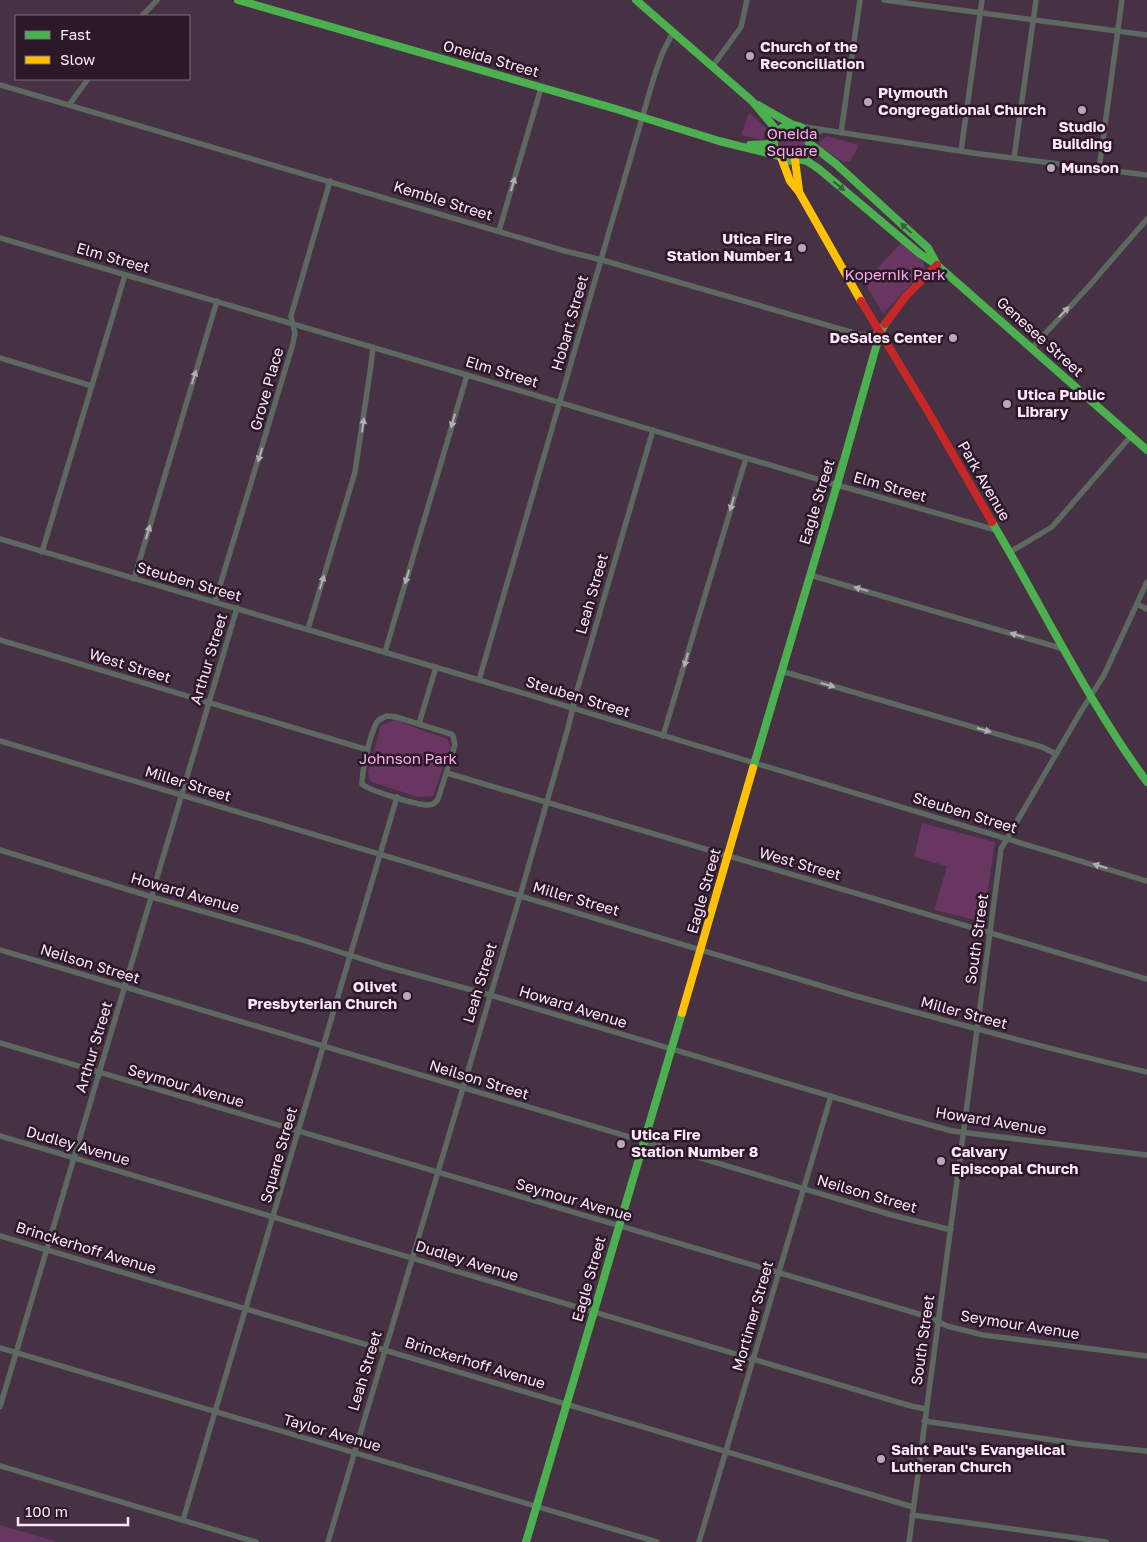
<svg xmlns="http://www.w3.org/2000/svg" width="1147" height="1542" font-family="'Golos Text',sans-serif">
<style>
.green{fill:#683661}
.lines{fill:none;stroke-linecap:round;stroke-linejoin:round}
.street{stroke:#5c6860;stroke-width:5.5}
.fast{stroke:#4caf50;stroke-width:8}
.slow{stroke:#ffc107;stroke-width:8}
.jam{stroke:#c62828;stroke-width:8}
.oneway{fill:#b5adb5}
.oneway2{fill:#3a5c3a}
.poi-dot{fill:#bea6ba;stroke:#2b1928;stroke-width:2}
.labels{text-anchor:middle;stroke-width:5;stroke-linejoin:round;paint-order:stroke}
.poi-label{font-size:15px;font-weight:bold;fill:#fee5fa;stroke:#2b1928;text-anchor:start}
.street-label{font-size:15px;fill:#fee5fa;stroke:#2b1928}
.park-label{font-size:15px;fill:#f8aded;stroke:#2b1928}
</style>
<rect width="100%" height="100%" fill="#473144"/>
<!-- green -->
<g class="green">
<path d="M749 113 766 128 762 140 741 135Z"/>
<circle cx="792" cy="143" r="17"/>
<path d="M827 136 859 145 850 161 843 162 821 147 819 143Z"/>
<path d="M901 243 923 262 924 267 921 273 884 313 882 312 864 282Z"/>
<path d="M395 720 447 739 451 747 433 796 418 797 372 782 369 778 368 772 381 725Z"/>
<path d="M922 823 995 842 983 922 934 910 947 866 914 857Z"/>
<path d="M0 1525 57 1542H0Z"/>
</g>
<g class="lines">
<!-- street -->
<g class="street">
<path d="M884 0 1147 35"/>
<path d="M142 16 157 0"/>
<path d="M712 67 741 27 747 0"/>
<path d="M0 85 565 251 602 260 861 335 880 333"/>
<path d="M69 105 88 79"/>
<path d="M799 126 973 153 1147 175"/>
<path d="M841 133 860 0"/>
<path d="M809 140 812 135 822 130"/>
<path d="M961 151 982 0"/>
<path d="M1014 158 1036 0"/>
<path d="M1099 169 1122 0"/>
<path d="M499 231 541 88"/>
<path d="M0 238 467 375 837 485 996 530"/>
<path d="M1032 348 1090 285 1147 219"/>
<path d="M0 358 92 386"/>
<path d="M0 539 479 680 1147 881"/>
<path d="M42 552 125 275"/>
<path d="M1010 552 1052 527 1131 436"/>
<path d="M810 575 1064 649"/>
<path d="M134 579 217 301"/>
<path d="M215 602 292 347 295 334 291 316 330 181"/>
<path d="M1137 604 1147 609"/>
<path d="M308 629 355 472 371 365 373 347"/>
<path d="M0 640 368 750"/>
<path d="M385 652 467 375"/>
<path d="M781 671 1042 747 1056 754"/>
<path d="M479 680 654 77 662 54 673 32"/>
<path d="M387 716 396 717 451 734 453 736 455 745 438 799C435 803 433 805 428 805 417 805 370 791 362 784 362 770 370 734 377 722 380 719 383 717 387 716Z"/>
<path d="M419 724 436 667"/>
<path d="M663 736 746 458"/>
<path d="M0 741 852 995C950 1022 1048 1049 1147 1072"/>
<path d="M447 773 1147 979"/>
<path d="M0 850 152 897 299 939 384 966 490 995 894 1115 952 1131 1147 1155"/>
<path d="M0 950 892 1215 951 1230"/>
<path d="M0 1043 929 1317 947 1326 983 1335 1147 1356"/>
<path d="M0 1136 911 1406 926 1409"/>
<path d="M0 1236 913 1507"/>
<path d="M0 1348 657 1542"/>
<path d="M0 1407 237 608"/>
<path d="M924 1421 1080 1444 1147 1451"/>
<path d="M0 1466 256 1542"/>
<path d="M912 1515 1106 1542"/>
<path d="M183 1520 397 797"/>
<path d="M328 1542 520 896 568 728 576 694 653 430"/>
<path d="M699 1542 831 1096"/>
<path d="M909 1542 1001 849 1080 713 1104 675 1147 582"/>
</g>
<!-- fast -->
<g class="fast">
<path d="M238 0 616 109 719 141 779 156"/>
<path d="M636 0 752 101 774 127 776 135"/>
<path d="M758 105 793 125"/>
<circle cx="792" cy="143" r="18"/>
<path d="M809 143 836 164 928 248 936 263"/>
<path d="M750 145 768 144 775 137"/>
<path d="M799 159 807 161 819 169 920 254 937 265 1147 450"/>
<path d="M992 522C1043 608 1088 702 1147 782"/>
<path d="M753 768 837 485 880 333 885 324"/>
<path d="M526 1542 682 1013"/>
</g>
<!-- slow -->
<g class="slow">
<path d="M781 157 790 181 799 192 861 301"/>
<path d="M795 160 799 190"/>
<path d="M682 1013 753 768"/>
</g>
<!-- jam -->
<g class="jam">
<path d="M861 301 926 408 992 522"/>
<path d="M885 324 906 296 937 265"/>
</g>
</g>
<!-- one-way arrows -->
<defs><path id="oneway-solid" d="M-6-.8H1V-3.2L6.5 0L1 3.2V.8H-6Z" transform="scale(1.25)"/></defs>
<g class="oneway">
<use href="#oneway-solid" transform="translate(513 184) rotate(-74)"/>
<use href="#oneway-solid" transform="translate(1064 312) rotate(-47)"/>
<use href="#oneway-solid" transform="translate(194 377) rotate(-73)"/>
<use href="#oneway-solid" transform="translate(453 421) rotate(106)"/>
<use href="#oneway-solid" transform="translate(363 425) rotate(-82)"/>
<use href="#oneway-solid" transform="translate(260 455) rotate(106)"/>
<use href="#oneway-solid" transform="translate(732 504) rotate(106)"/>
<use href="#oneway-solid" transform="translate(148 532) rotate(-73)"/>
<use href="#oneway-solid" transform="translate(407 577) rotate(107)"/>
<use href="#oneway-solid" transform="translate(322 582) rotate(-73)"/>
<use href="#oneway-solid" transform="translate(861 589) rotate(-164)"/>
<use href="#oneway-solid" transform="translate(1017 635) rotate(-164)"/>
<use href="#oneway-solid" transform="translate(686 660) rotate(106)"/>
<use href="#oneway-solid" transform="translate(828 685) rotate(16)"/>
<use href="#oneway-solid" transform="translate(984 730) rotate(16)"/>
<use href="#oneway-solid" transform="translate(1100 866) rotate(-163)"/>
</g>
<g class="oneway2">
<use href="#oneway-solid" transform="translate(839 186) rotate(40)"/>
<use href="#oneway-solid" transform="translate(906 228) rotate(-137)"/>
</g>
<!-- markers -->
<g class="poi-dot">
<circle cx="750" cy="56" r="5"/>
<circle cx="868" cy="102" r="5"/>
<circle cx="1082" cy="110" r="5"/>
<circle cx="1051" cy="168" r="5"/>
<circle cx="802" cy="248" r="5"/>
<circle cx="953" cy="338" r="5"/>
<circle cx="1007" cy="404" r="5"/>
<circle cx="407" cy="996" r="5"/>
<circle cx="621" cy="1144" r="5"/>
<circle cx="941" cy="1161" r="5"/>
<circle cx="881" cy="1459" r="5"/>
</g>
<g class="labels">
<!-- poi labels -->
<g class="poi-label">
<text x="760" y="52">Church of the<tspan x="760" dy="17">Reconciliation</tspan></text>
<text x="878" y="98">Plymouth<tspan x="878" dy="17">Congregational Church</tspan></text>
<text x="1082" y="132" text-anchor="middle">Studio<tspan x="1082" dy="17">Building</tspan></text>
<text x="1061" y="173">Munson</text>
<text x="792" y="244" text-anchor="end">Utica Fire<tspan x="792" dy="17">Station Number 1</tspan></text>
<text x="943" y="343" text-anchor="end">DeSales Center</text>
<text x="1017" y="400">Utica Public<tspan x="1017" dy="17">Library</tspan></text>
<text x="397" y="992" text-anchor="end">Olivet<tspan x="397" dy="17">Presbyterian Church</tspan></text>
<text x="631" y="1140">Utica Fire<tspan x="631" dy="17">Station Number 8</tspan></text>
<text x="951" y="1157">Calvary<tspan x="951" dy="17">Episcopal Church</tspan></text>
<text x="891" y="1455">Saint Paul's Evangelical<tspan x="891" dy="17">Lutheran Church</tspan></text>
</g>
<!-- street labels -->
<g class="street-label">
<text transform="translate(491 59) rotate(16)" y="5">Oneida Street</text>
<text transform="translate(443 201) rotate(17)" y="5">Kemble Street</text>
<text transform="translate(113 258) rotate(16)" y="5">Elm Street</text>
<text transform="translate(570 323) rotate(-74)" y="5">Hobart Street</text>
<text transform="translate(1040 337) rotate(42)" y="5">Genesee Street</text>
<text transform="translate(502 372) rotate(17)" y="5">Elm Street</text>
<text transform="translate(267 389) rotate(-74)" y="5">Grove Place</text>
<text transform="translate(984 481) rotate(60)" y="5">Park Avenue</text>
<text transform="translate(890 487) rotate(16)" y="5">Elm Street</text>
<text transform="translate(817 502) rotate(-73)" y="5">Eagle Street</text>
<text transform="translate(189 582) rotate(16)" y="5">Steuben Street</text>
<text transform="translate(592 594) rotate(-74)" y="5">Leah Street</text>
<text transform="translate(209 659) rotate(-73)" y="5">Arthur Street</text>
<text transform="translate(130 666) rotate(17)" y="5">West Street</text>
<text transform="translate(578 697) rotate(17)" y="5">Steuben Street</text>
<text transform="translate(188 784) rotate(17)" y="5">Miller Street</text>
<text transform="translate(965 813) rotate(17)" y="5">Steuben Street</text>
<text transform="translate(800 864) rotate(16)" y="5">West Street</text>
<text transform="translate(704 891) rotate(-74)" y="5">Eagle Street</text>
<text transform="translate(185 893) rotate(16)" y="5">Howard Avenue</text>
<text transform="translate(576 899) rotate(16)" y="5">Miller Street</text>
<text transform="translate(977 939) rotate(-82)" y="5">South Street</text>
<text transform="translate(90 964) rotate(17)" y="5">Neilson Street</text>
<text transform="translate(480 983) rotate(-73)" y="5">Leah Street</text>
<text transform="translate(573 1007) rotate(17)" y="5">Howard Avenue</text>
<text transform="translate(964 1013) rotate(15)" y="5">Miller Street</text>
<text transform="translate(94 1047) rotate(-73)" y="5">Arthur Street</text>
<text transform="translate(479 1080) rotate(17)" y="5">Neilson Street</text>
<text transform="translate(186 1086) rotate(16)" y="5">Seymour Avenue</text>
<text transform="translate(991 1121) rotate(9)" y="5">Howard Avenue</text>
<text transform="translate(78 1146) rotate(16)" y="5">Dudley Avenue</text>
<text transform="translate(279 1155) rotate(-74)" y="5">Square Street</text>
<text transform="translate(867 1194) rotate(16)" y="5">Neilson Street</text>
<text transform="translate(574 1200) rotate(16)" y="5">Seymour Avenue</text>
<text transform="translate(86 1248) rotate(17)" y="5">Brinckerhoff Avenue</text>
<text transform="translate(467 1261) rotate(17)" y="5">Dudley Avenue</text>
<text transform="translate(589 1279) rotate(-74)" y="5">Eagle Street</text>
<text transform="translate(753 1316) rotate(-74)" y="5">Mortimer Street</text>
<text transform="translate(1020 1325) rotate(9)" y="5">Seymour Avenue</text>
<text transform="translate(923 1340) rotate(-82)" y="5">South Street</text>
<text transform="translate(475 1363) rotate(17)" y="5">Brinckerhoff Avenue</text>
<text transform="translate(365 1371) rotate(-73)" y="5">Leah Street</text>
<text transform="translate(332 1433) rotate(16)" y="5">Taylor Avenue</text>
</g>
<!-- park labels -->
<g class="park-label">
<text x="792" y="139">Oneida<tspan x="792" dy="17">Square</tspan></text>
<text x="895" y="280">Kopernik Park</text>
<text x="408" y="764">Johnson Park</text>
</g>
</g>
<!-- legend -->
<rect x="15" y="15" width="175" height="65" fill="#2b1928" stroke="#7f6b7c"/>
<rect x="25" y="31" width="25" height="8" fill="#4caf50" stroke="#7f6b7c"/>
<text x="60" y="40" font-size="15" fill="#fee5fa">Fast</text>
<rect x="25" y="56" width="25" height="8" fill="#ffc107" stroke="#7f6b7c"/>
<text x="60" y="65" font-size="15" fill="#fee5fa">Slow</text>
<!-- scale -->
<path d="M18 1517v8h110v-8" fill="none" stroke="#fee5fa" stroke-width="2.5"/>
<text x="25" y="1517" font-size="15" fill="#fee5fa" stroke="#2b1928" stroke-width="4" paint-order="stroke">100 m</text>
</svg>
